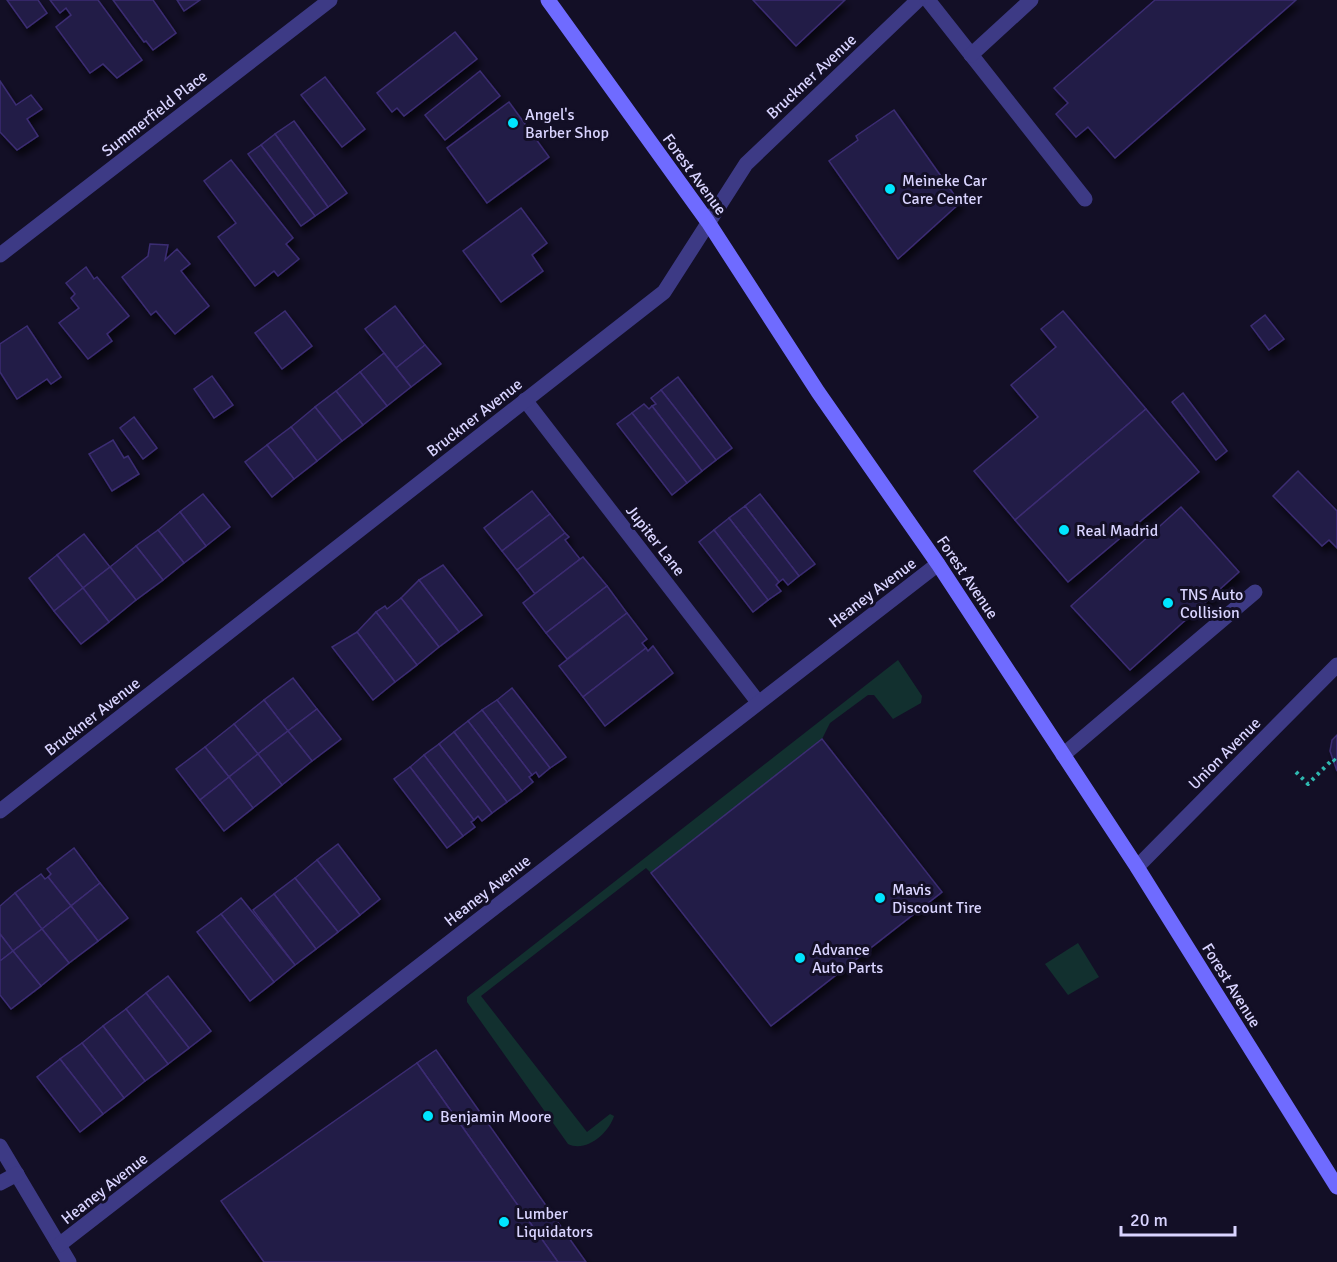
<svg xmlns="http://www.w3.org/2000/svg" width="1337" height="1262" font-family="Signika,sans-serif">
<style>
.green{fill:#12302f}
.building{fill:#241b47;stroke:#3b2d73;stroke-width:1.5;filter:url(#shadow)}
.lines{fill:none;stroke-linecap:round;stroke-linejoin:round}
.path{stroke:#2fb8b0;stroke-width:4;stroke-dasharray:3 4.5;stroke-linecap:butt}
.lane{stroke:#3d3a85;stroke-width:15}
.street{stroke:#3d3a85;stroke-width:15}
.secondary{stroke:#6f6bff;stroke-width:15}
.poi-dot{fill:#00e5ff;stroke:#130f26;stroke-width:2}
.labels{text-anchor:middle;stroke-width:6;stroke-linejoin:round;paint-order:stroke}
.street-label{font-size:16px;fill:#d9d4ff;stroke:#130f26}
.poi-label{font-size:16px;fill:#d9d4ff;stroke:#130f26;text-anchor:start}
</style>
<defs>
<filter id="shadow"><feDropShadow dx="3.5" dy="6" stdDeviation="3" flood-color="#0009"/></filter>
</defs>
<rect width="100%" height="100%" fill="#130f26"/>
<!-- green -->
<g class="green">
<path d="M898 660 922 696 921 703 893 719 874 695H868L830 723 822 739 651 873 646 868 481 996 587 1132 610 1114 614 1116C609 1133 586 1153 568 1144L467 1002V997Z"/>
<path d="M1078 943 1099 977 1068 995 1045 964Z"/>
</g>
<!-- building -->
<g class="building">
<path d="M7 0H38L47 13 27 28Z"/>
<path d="M50 0H98L142 60 117 78 103 64 90 73 56 27 71 15 66 8 60 13Z"/>
<path d="M113 0H153L176 33 153 50 146 41 144 42Z"/>
<path d="M177 0H200L184 11Z"/>
<path d="M753 0H845L796 46Z"/>
<path d="M1155 0H1296L1115 158 1088 127 1076 137 1056 114 1068 103 1054 88Z"/>
<path d="M455 32 477 59 404 116 397 108 392 112 377 93Z"/>
<path d="M480 71 500 96 445 140 425 115Z"/>
<path d="M325 77 365 129 342 147 301 95Z"/>
<path d="M0 81 16 105 31 95 42 109 27 119 38 136 17 150 0 132Z"/>
<path d="M509 102 549 157 487 203 447 148Z"/>
<path d="M894 110 960 203 898 259 829 161 858 140 856 136Z"/>
<path d="M294 121 347 193 328 207 275 134Z"/>
<path d="M275 134 328 207 315 216 261 145Z"/>
<path d="M261 145 315 216 301 226 248 154Z"/>
<path d="M231 160 293 238 286 244 299 259 278 276 274 271 255 286 218 237 236 223 204 181Z"/>
<path d="M521 208 547 243 532 255 543 271 501 302 463 251Z"/>
<path d="M150 244 168 245 165 260 177 249 190 264 181 271 209 306 175 334 156 311 151 315 122 277 148 256Z"/>
<path d="M86 267 94 279 97 277 129 316 107 334 112 341 88 359 59 323 79 308 71 298 75 294 66 283Z"/>
<path d="M395 306 425 345 396 368 365 329Z"/>
<path d="M285 311 312 346 282 369 255 333Z"/>
<path d="M1063 311 1146 409 1015 520 974 471 1038 417 1011 385 1056 347 1041 329Z"/>
<path d="M1265 315 1284 339 1269 350 1251 326Z"/>
<path d="M27 326 61 377 51 384 47 379 17 399 0 372V344Z"/>
<path d="M425 345 441 364 411 387 396 368Z"/>
<path d="M384 353 411 387 387 406 360 372Z"/>
<path d="M360 372 387 406 363 425 336 391Z"/>
<path d="M212 376 233 405 214 418 194 389Z"/>
<path d="M678 377 732 448 716 460 661 390Z"/>
<path d="M661 390 716 460 702 471 652 406 656 404 651 398Z"/>
<path d="M336 391 363 425 342 441 315 407Z"/>
<path d="M1183 393 1227 451 1216 460 1172 402Z"/>
<path d="M644 404 649 409 652 406 702 471 687 483 632 413Z"/>
<path d="M315 407 342 441 317 461 291 427Z"/>
<path d="M1146 409 1199 472 1068 582 1015 520Z"/>
<path d="M632 413 687 483 672 495 617 424Z"/>
<path d="M134 417 157 448 143 459 120 428Z"/>
<path d="M291 427 317 461 294 479 267 445Z"/>
<path d="M113 440 124 458 128 456 139 474 112 491 89 454Z"/>
<path d="M267 445 294 479 272 497 245 462Z"/>
<path d="M1298 471 1337 511V548L1329 540 1322 546 1273 496Z"/>
<path d="M532 491 550 514 502 551 484 528Z"/>
<path d="M203 494 230 527 206 546 180 512Z"/>
<path d="M760 494 815 564 799 576 745 506Z"/>
<path d="M745 506 799 576 788 585 783 579 779 582 729 518Z"/>
<path d="M1181 507 1239 572 1130 670 1071 606Z"/>
<path d="M180 512 206 546 184 563 158 530Z"/>
<path d="M550 514 565 533 517 570 502 551Z"/>
<path d="M729 518 779 582 776 585 781 591 768 600 714 530Z"/>
<path d="M158 530 184 563 163 580 136 546Z"/>
<path d="M714 530 768 600 753 612 699 542Z"/>
<path d="M565 533 569 537 565 540 580 559 535 594 517 570Z"/>
<path d="M84 534 110 567 83 588 57 555Z"/>
<path d="M136 546 163 580 136 600 110 567Z"/>
<path d="M57 555 83 588 54 611 29 578Z"/>
<path d="M583 557 607 586 546 633 523 603Z"/>
<path d="M443 565 482 615 459 632 419 580Z"/>
<path d="M110 567 136 600 109 622 83 588Z"/>
<path d="M419 580 459 632 439 647 401 598Z"/>
<path d="M607 586 627 613 567 659 546 633Z"/>
<path d="M83 588 109 622 81 644 54 611Z"/>
<path d="M401 598 439 647 417 665 376 612 385 606 387 609Z"/>
<path d="M376 612 417 665 395 682 357 632Z"/>
<path d="M627 613 647 639 642 643 646 648 583 697 559 666Z"/>
<path d="M357 632 395 682 373 700 332 647Z"/>
<path d="M653 646 673 673 605 726 583 697 646 648 648 651Z"/>
<path d="M293 678 317 709 288 731 264 700Z"/>
<path d="M512 688 566 757 550 768 497 700Z"/>
<path d="M264 700 288 731 258 754 234 724Z"/>
<path d="M497 700 550 768 539 777 536 772 532 775 482 710Z"/>
<path d="M317 709 341 739 312 761 288 731Z"/>
<path d="M482 710 532 775 529 777 533 782 522 791 468 721Z"/>
<path d="M468 721 522 791 507 802 454 732Z"/>
<path d="M234 724 258 754 229 777 205 747Z"/>
<path d="M288 731 312 761 282 785 258 754Z"/>
<path d="M454 732 507 802 492 813 439 744Z"/>
<path d="M1337 735V771L1330 751 1332 740Z"/>
<path d="M822 739 942 892 771 1026 651 873Z"/>
<path d="M439 744 492 813 482 821 478 816 474 820 424 755Z"/>
<path d="M205 747 229 777 200 800 176 769Z"/>
<path d="M258 754 282 785 253 808 229 777Z"/>
<path d="M424 755 474 820 471 822 475 827 463 836 410 767Z"/>
<path d="M410 767 463 836 447 848 394 779Z"/>
<path d="M229 777 253 808 224 831 200 800Z"/>
<path d="M338 844 380 899 360 915 317 860Z"/>
<path d="M74 848 100 883 71 906 48 877 51 874 47 869Z"/>
<path d="M317 860 360 915 338 932 295 878Z"/>
<path d="M41 874 45 879 48 877 71 906 42 929 15 893Z"/>
<path d="M295 878 338 932 316 949 274 894Z"/>
<path d="M100 883 128 918 98 941 71 906Z"/>
<path d="M15 893 42 929 13 951 0 934V906Z"/>
<path d="M274 894 316 949 295 965 253 910Z"/>
<path d="M241 898 295 965 274 982 221 914Z"/>
<path d="M71 906 98 941 69 963 42 929Z"/>
<path d="M221 914 274 982 250 1001 197 932Z"/>
<path d="M42 929 69 963 41 986 13 951Z"/>
<path d="M0 934 13 951 0 961Z"/>
<path d="M13 951 41 986 11 1009 0 995V961Z"/>
<path d="M168 976 211 1031 189 1048 146 993Z"/>
<path d="M146 993 189 1048 168 1064 126 1009Z"/>
<path d="M126 1009 168 1064 145 1081 103 1026Z"/>
<path d="M103 1026 145 1081 124 1098 82 1043Z"/>
<path d="M82 1043 124 1098 103 1114 60 1059Z"/>
<path d="M436 1050 586 1262H558L417 1063Z"/>
<path d="M60 1059 103 1114 80 1132 37 1077Z"/>
<path d="M417 1063 558 1262H264L221 1201Z"/>
</g>
<g class="lines">
<!-- path -->
<path class="path" d="M1296 772 1308 784 1333 759 1337 763"/>
<!-- lane -->
<g class="lane">
<path d="M928 0 1085 199"/>
<path d="M971 55 1031 0"/>
<path d="M1063 755 1255 592"/>
</g>
<!-- street -->
<g class="street">
<path d="M0 255 330 0"/>
<path d="M525 400 758 702"/>
<path d="M0 811 664 292 746 164 918 0"/>
<path d="M1137 867 1337 665"/>
<path d="M0 1146 69 1262"/>
<path d="M0 1183 17 1174"/>
<path d="M59 1245 938 564"/>
</g>
<!-- secondary -->
<path class="secondary" d="M548 0 708 222 818 392 938 564 1137 867 1337 1187"/>
</g>
<!-- markers -->
<g class="poi-dot">
<circle cx="513" cy="123" r="6"/>
<circle cx="890" cy="189" r="6"/>
<circle cx="1064" cy="530" r="6"/>
<circle cx="1168" cy="603" r="6"/>
<circle cx="880" cy="898" r="6"/>
<circle cx="800" cy="958" r="6"/>
<circle cx="428" cy="1116" r="6"/>
<circle cx="504" cy="1222" r="6"/>
</g>
<g class="labels">
<!-- street labels -->
<g class="street-label">
<text transform="translate(811 76) rotate(-43)" y="6">Bruckner Avenue</text>
<text transform="translate(154 113) rotate(-38)" y="6">Summerfield Place</text>
<text transform="translate(695 174) rotate(54)" y="6">Forest Avenue</text>
<text transform="translate(474 417) rotate(-38)" y="6">Bruckner Avenue</text>
<text transform="translate(656 540) rotate(52)" y="6">Jupiter Lane</text>
<text transform="translate(968 577) rotate(56)" y="6">Forest Avenue</text>
<text transform="translate(872 592) rotate(-37)" y="6">Heaney Avenue</text>
<text transform="translate(92 716) rotate(-38)" y="6">Bruckner Avenue</text>
<text transform="translate(1224 753) rotate(-45)" y="6">Union Avenue</text>
<text transform="translate(487 890) rotate(-38)" y="6">Heaney Avenue</text>
<text transform="translate(1232 985) rotate(58)" y="6">Forest Avenue</text>
<text transform="translate(104 1188) rotate(-38)" y="6">Heaney Avenue</text>
</g>
<!-- poi labels -->
<g class="poi-label">
<text x="525" y="120">Angel's<tspan x="525" dy="18">Barber Shop</tspan></text>
<text x="902" y="186">Meineke Car<tspan x="902" dy="18">Care Center</tspan></text>
<text x="1076" y="536">Real Madrid</text>
<text x="1180" y="600">TNS Auto<tspan x="1180" dy="18">Collision</tspan></text>
<text x="892" y="895">Mavis<tspan x="892" dy="18">Discount Tire</tspan></text>
<text x="812" y="955">Advance<tspan x="812" dy="18">Auto Parts</tspan></text>
<text x="440" y="1122">Benjamin Moore</text>
<text x="516" y="1219">Lumber<tspan x="516" dy="18">Liquidators</tspan></text>
</g>
</g>
<!-- scale -->
<path d="M1121 1226v9h114v-9" fill="none" stroke="#d9d4ff" stroke-width="3"/>
<text x="1130" y="1226" font-size="18" fill="#d9d4ff" stroke="#130f26" stroke-width="4.5" paint-order="stroke">20 m</text>
</svg>
